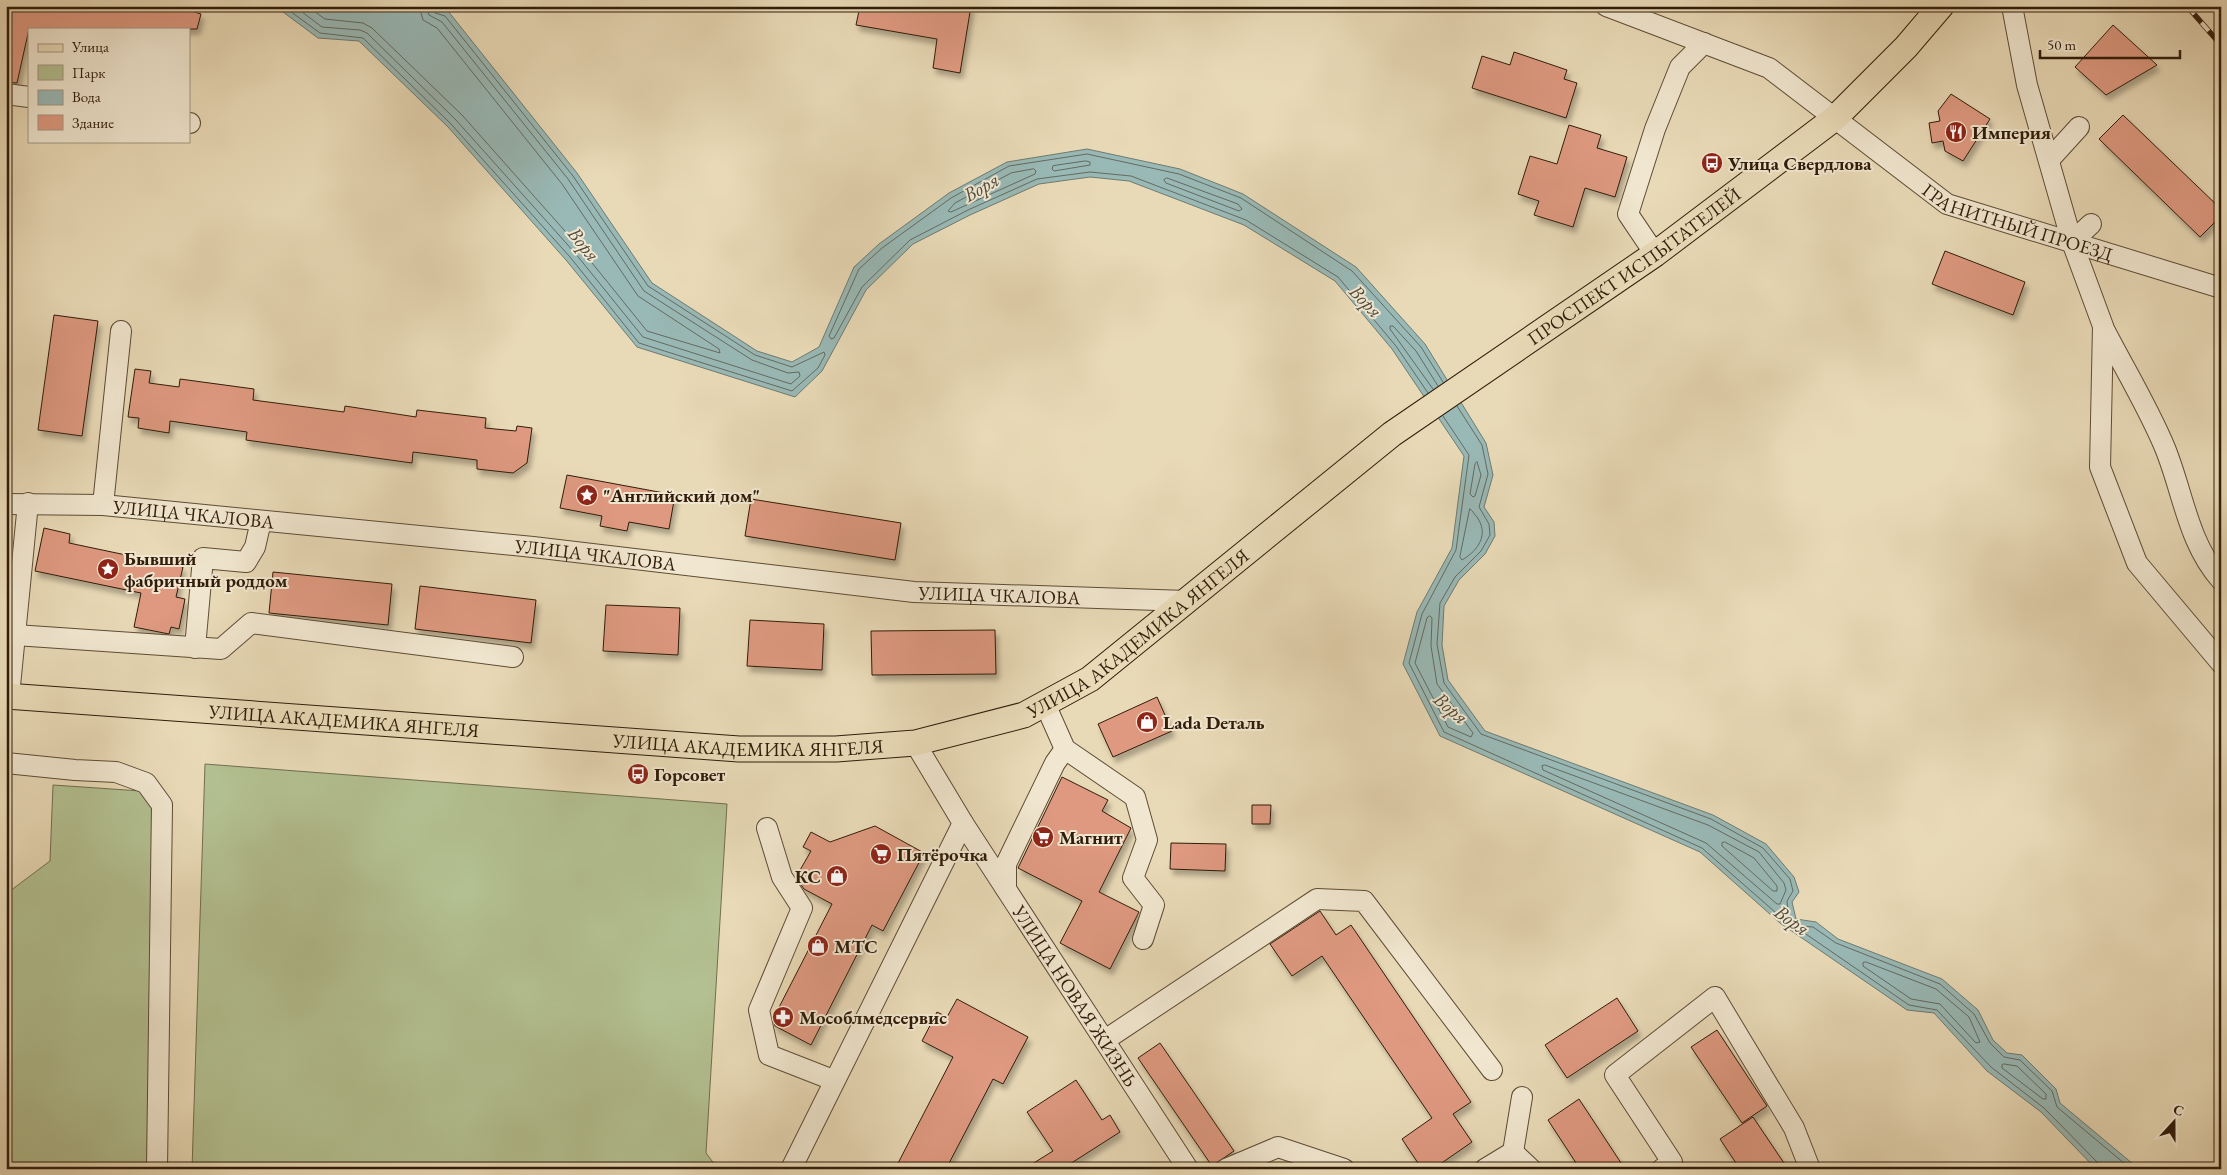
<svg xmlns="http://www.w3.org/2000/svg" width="2227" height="1175" font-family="'EB Garamond',serif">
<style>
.green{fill:#b3c091;stroke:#726e4e}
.water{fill:#99b9b6;stroke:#6f7a71}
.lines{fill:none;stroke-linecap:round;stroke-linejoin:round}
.shore{stroke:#646a60;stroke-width:1}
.building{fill:#de9980;stroke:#301c0a;filter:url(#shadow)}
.minor-casing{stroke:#5e4c35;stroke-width:22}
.major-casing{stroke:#301c0a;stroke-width:27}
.minor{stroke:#f1e7d0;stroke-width:20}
.major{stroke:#e9dab7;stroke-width:25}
.rail-casing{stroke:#301c0a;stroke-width:5.5}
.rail{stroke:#f1e7d0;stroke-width:4;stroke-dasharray:11;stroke-linecap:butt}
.labels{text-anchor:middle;stroke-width:4;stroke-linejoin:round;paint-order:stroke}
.poi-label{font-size:19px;font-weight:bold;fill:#301c0a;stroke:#f1e7d0;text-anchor:start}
.street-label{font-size:19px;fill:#301c0a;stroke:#f1e7d0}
.water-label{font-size:20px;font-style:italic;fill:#504b3e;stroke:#f1e7d0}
</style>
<defs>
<filter id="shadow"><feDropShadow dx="3" dy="5.5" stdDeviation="2.5" flood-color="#0004"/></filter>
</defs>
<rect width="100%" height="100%" fill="#e9dab7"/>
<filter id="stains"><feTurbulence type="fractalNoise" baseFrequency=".004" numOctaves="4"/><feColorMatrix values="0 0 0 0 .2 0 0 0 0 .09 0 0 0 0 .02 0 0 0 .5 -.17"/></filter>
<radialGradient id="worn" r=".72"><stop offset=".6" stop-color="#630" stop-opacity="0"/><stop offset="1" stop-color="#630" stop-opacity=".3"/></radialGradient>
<!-- green -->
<g class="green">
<path d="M205 764 727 804 706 1153 718 1169H192Z"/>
<path d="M53 785 141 791 164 821 150 1169H6V894L50 861Z"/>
</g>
<!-- water -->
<path class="water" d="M275 6H430L448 11 577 173 652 283 757 351 792 362 819 347 854 267 879 244 949 193 1007 162 1087 149 1180 169 1243 194 1356 267 1425 344 1486 443 1493 475 1484 507 1494 522 1495 536 1485 554 1459 580 1444 606 1442 645 1448 680 1485 731 1713 815 1766 844 1794 877 1799 892 1792 902 1796 919 1816 922 1838 939 1942 979 1978 1010 1993 1040 2007 1053 2022 1055 2056 1089 2060 1103 2139 1169H2096L2041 1112 1987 1071 1934 1013 1907 1010 1780 923 1700 852 1440 736 1403 664 1417 612 1452 548 1464 456 1392 349 1335 281 1244 225 1129 181 1090 177 1039 184 970 215 913 244 866 290 822 371 795 397 637 347 566 260 448 127 359 41 318 38Z"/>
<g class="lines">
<!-- shore -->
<g class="shore">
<path d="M283 6 320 33 363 38 451 124 570 257 639 343 792 391 818 368 825 355 824 352 792 367 755 355 648 286 573 176 445 16 435 13 433 6"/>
<path d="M294 6 322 27 360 30 367 33 456 120 575 253 643 337 791 384 800 376 799 372 788 373 752 360 644 291 568 179 442 22 429 15 426 6"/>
<path d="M307 6 325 19 363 23 372 28 462 115 580 248 647 331 720 353 719 349 638 296 562 184 437 28 423 20 419 6"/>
<path d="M1086 161 1090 162V165L1054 171 1052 169 1053 166Z"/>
<path d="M1034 169 1036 171 1035 174 951 212 948 211 955 203 1011 173Z"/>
<path d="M1167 178 1238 204 1242 209 1239 211 1166 183 1164 180Z"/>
<path d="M1433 389 1390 329V326H1393L1416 351 1438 386"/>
<path d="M1428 393 1396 346 1338 277 1246 220 1131 176 1090 172 1037 179 968 210 910 240 862 287 834 338 831 339 829 336 859 269 882 248 951 198 1009 166 1087 154 1179 174 1241 198 1352 271 1421 347 1443 382"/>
<path d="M1443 416 1469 455 1456 550 1422 614 1409 663 1444 732 1702 848 1783 919 1789 921 1787 901 1793 891 1790 879 1763 848 1711 819 1481 734 1444 683 1437 644 1440 603 1455 577 1481 551 1490 535 1489 524 1479 507 1488 474 1482 445 1457 406"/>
<path d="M1477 462 1481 475 1475 496 1473 497 1470 494 1475 464Z"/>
<path d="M1470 509C1473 511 1474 514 1477 517 1489 534 1479 550 1462 560L1460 557Z"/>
<path d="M1430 616 1432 618 1431 646 1437 684 1473 733 1471 737 1448 727 1415 663 1427 618Z"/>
<path d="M1545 765 1708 825 1759 852 1784 883 1786 890 1780 904H1777L1706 843 1543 770 1542 766Z"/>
<path d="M1725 842 1754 858 1777 886V891H1773L1722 846V843Z"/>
<path d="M1866 962 1936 989 1969 1017 1980 1042 1976 1043 1940 1004 1911 999 1863 966V963Z"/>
<path d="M2004 1064 2017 1066 2046 1094V1099H2043L2002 1068V1065Z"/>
<path d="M2099 1169 2098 1163 2044 1108 1991 1067 1937 1010 1909 1005 1800 930V926L1813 927 1836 943 1940 984 1974 1014 1990 1043 2004 1057 2020 1060 2052 1091 2057 1107 2131 1169"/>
</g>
</g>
<!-- building -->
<g class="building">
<path d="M6 6H175L201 14 197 29H29L17 83 6 82Z"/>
<path d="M860 6H971L960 73 933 68 937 39 856 25Z"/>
<path d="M2113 25 2157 65 2106 95 2075 67Z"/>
<path d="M1514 52 1567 70 1564 79 1577 83 1566 118 1472 88 1482 56 1510 65Z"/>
<path d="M1951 94 1990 119 1963 161 1945 151 1943 141 1932 143 1929 123 1940 121 1938 111Z"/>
<path d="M2123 115 2221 209V216L2200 237 2099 139Z"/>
<path d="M1569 125 1601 135 1597 148 1627 157 1615 197 1585 188 1573 227 1534 215 1539 201 1518 194 1530 156 1557 164Z"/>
<path d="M1945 251 2025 282 2013 315 1932 284Z"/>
<path d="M54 315 98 321 82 436 38 430Z"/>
<path d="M135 369 151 371 149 383 179 387 180 379 254 389 253 400 344 412 345 406 416 417 417 410 486 418 485 428 516 431 517 426 532 428 527 463 513 473 477 469V460L413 452 412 463 246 440 247 432 170 421 169 433 138 428 139 418 128 417Z"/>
<path d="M567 475 675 495 669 529 629 522 627 531 600 526 602 516 560 508Z"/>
<path d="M751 499 901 523 895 560 745 536Z"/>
<path d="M44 528 70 534 69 543 183 567 176 597 185 599 179 629 171 627 169 634 134 627 141 593 35 571Z"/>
<path d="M273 572 392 584 388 625 269 613Z"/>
<path d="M420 586 536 600 531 643 415 629Z"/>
<path d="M606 605 680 608 678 655 603 651Z"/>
<path d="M750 620 824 624 822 670 747 666Z"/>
<path d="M995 630 996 674 872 675 871 631Z"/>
<path d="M1157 697 1172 731 1113 757 1098 724Z"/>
<path d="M1062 777 1108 800 1102 811 1131 828 1099 892 1139 912 1110 969 1060 943 1082 901 1018 868Z"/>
<path d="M1252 805H1271L1270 824H1252Z"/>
<path d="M875 826 924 853 883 931 872 925 811 1045 775 1026 773 1019 832 904 804 889 796 877 811 851 803 847 811 832 830 842Z"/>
<path d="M1171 843 1226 844 1225 871 1170 869Z"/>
<path d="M1320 911 1336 935 1351 925 1471 1102 1453 1114 1472 1142 1433 1169H1422L1402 1139 1432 1118 1322 956 1292 976 1270 944Z"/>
<path d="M1617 998 1638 1031 1567 1078 1545 1045Z"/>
<path d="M957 999 1028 1037 1003 1084 993 1079 946 1169H895L953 1057 922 1041 937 1012 947 1017Z"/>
<path d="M1717 1030 1767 1106 1742 1123 1691 1047Z"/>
<path d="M1160 1043 1234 1151 1212 1166 1138 1058Z"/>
<path d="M1076 1080 1102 1120 1110 1115 1120 1132 1062 1169H1024L1053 1151 1027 1112Z"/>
<path d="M1579 1099 1625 1169H1580L1548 1120Z"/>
<path d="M1753 1117 1788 1169H1740L1720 1139Z"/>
</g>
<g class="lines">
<!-- minor casing -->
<g class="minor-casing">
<g id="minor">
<path id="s1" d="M1606 6 1769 68 1947 204 2221 288"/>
<path d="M2012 6 2027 85 2072 242 2103 326 2100 467 2137 563 2221 663"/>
<path d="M6 94 29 97"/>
<path d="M189 123H190"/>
<path d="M2049 160 2079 127"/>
<path d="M2072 242 2091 224"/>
<path d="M1655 254 1628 214 1655 129 1680 67 1704 43"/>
<path d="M2104 329C2124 368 2148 407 2165 448 2183 492 2188 543 2221 580"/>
<path id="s2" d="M6 504 103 505 533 547 914 592 1187 601"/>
<path d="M103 505 121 331"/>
<path d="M15 635 221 649 251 623 513 657"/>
<path d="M195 648 203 558 246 562 255 547 261 521"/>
<path d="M9 696 28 503"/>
<path d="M1045 704 1065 749 1135 797 1147 840 1133 878 1154 905 1143 939"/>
<path d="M6 763 75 770 116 772 146 783 162 805 157 1169"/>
<path id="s3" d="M963 823 1188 1169"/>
<path d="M767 828 782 877 802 908 759 1010 769 1055 833 1080"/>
<path d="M1006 889V864L1055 763 1065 749"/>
<path d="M1105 1040 1317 899 1364 901 1492 1070"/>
<path d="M1513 1152 1522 1097"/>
<path d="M791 1169 963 823 915 743"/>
<path d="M1226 1169 1278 1147 1344 1169"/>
<path d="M1485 1169 1513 1152 1531 1169"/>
<path d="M1662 1169 1672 1162 1615 1075 1715 997 1794 1128 1810 1169"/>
</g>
</g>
<!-- major casing -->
<g class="major-casing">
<g id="major">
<path id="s4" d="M6 696 739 749H836L915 743 1024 715 1090 679 1392 434 1655 254 1835 118 1906 47 1941 6"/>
</g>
</g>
<!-- minor -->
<use href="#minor" class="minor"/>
<!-- major -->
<use href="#major" class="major"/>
<!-- rail casing -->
<g class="rail-casing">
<path id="rail" d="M2187 6 2221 45"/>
</g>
<!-- rail -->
<use href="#rail" class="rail"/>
</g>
<!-- icons -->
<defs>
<g id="restaurant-disc" transform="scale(1.125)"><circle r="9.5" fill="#8f2418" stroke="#f1e7d0"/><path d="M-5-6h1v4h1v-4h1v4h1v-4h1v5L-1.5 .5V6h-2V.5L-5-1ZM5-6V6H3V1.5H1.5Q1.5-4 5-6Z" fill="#fff"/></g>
<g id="bus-disc" transform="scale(1.125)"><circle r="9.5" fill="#8f2418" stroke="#f1e7d0"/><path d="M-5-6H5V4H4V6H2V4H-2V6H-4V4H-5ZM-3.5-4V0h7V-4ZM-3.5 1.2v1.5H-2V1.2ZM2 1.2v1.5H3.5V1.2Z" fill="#fff"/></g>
<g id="sight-disc" transform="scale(1.125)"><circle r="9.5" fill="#8f2418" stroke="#f1e7d0"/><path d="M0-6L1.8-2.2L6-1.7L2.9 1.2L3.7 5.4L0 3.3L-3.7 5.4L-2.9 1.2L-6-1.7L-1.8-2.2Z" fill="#fff"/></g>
<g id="shop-disc" transform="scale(1.125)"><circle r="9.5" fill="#8f2418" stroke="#f1e7d0"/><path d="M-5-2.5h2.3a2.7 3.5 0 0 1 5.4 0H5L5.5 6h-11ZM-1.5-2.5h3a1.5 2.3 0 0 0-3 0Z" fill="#fff"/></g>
<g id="supermarket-disc" transform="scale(1.125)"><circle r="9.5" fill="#8f2418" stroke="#f1e7d0"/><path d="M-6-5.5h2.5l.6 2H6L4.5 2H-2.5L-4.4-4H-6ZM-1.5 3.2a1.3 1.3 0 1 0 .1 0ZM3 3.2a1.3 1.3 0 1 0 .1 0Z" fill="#fff"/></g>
<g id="pharmacy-disc" transform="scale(1.125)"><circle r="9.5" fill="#8f2418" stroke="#f1e7d0"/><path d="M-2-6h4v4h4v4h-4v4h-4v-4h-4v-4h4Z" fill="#fff"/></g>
</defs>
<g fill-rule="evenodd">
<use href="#restaurant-disc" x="1956" y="132"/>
<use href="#bus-disc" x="1712" y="163"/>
<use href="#sight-disc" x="587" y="495"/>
<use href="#sight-disc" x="108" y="569"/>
<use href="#shop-disc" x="1147" y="722"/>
<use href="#bus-disc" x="638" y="774"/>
<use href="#supermarket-disc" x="1043" y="837"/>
<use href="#supermarket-disc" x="881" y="854"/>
<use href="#shop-disc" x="837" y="876"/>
<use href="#shop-disc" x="818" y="946"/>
<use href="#pharmacy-disc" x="783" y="1017"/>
</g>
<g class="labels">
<!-- poi labels -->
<g class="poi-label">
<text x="1972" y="139">Империя</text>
<text x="1728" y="170">Улица Свердлова</text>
<text x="603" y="502">"Английский дом"</text>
<text x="124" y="565">Бывший<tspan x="124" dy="22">фабричный роддом</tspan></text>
<text x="1163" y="729">Lada Dеталь</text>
<text x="654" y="781">Горсовет</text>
<text x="1059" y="844">Магнит</text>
<text x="897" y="861">Пятёрочка</text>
<text x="821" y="883" text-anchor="end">КС</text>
<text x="834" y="953">МТС</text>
<text x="799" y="1024">Мособлмедсервис</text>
</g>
<!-- street labels -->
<g class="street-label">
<text dy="7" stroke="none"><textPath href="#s1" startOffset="471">ГРАНИТНЫЙ ПРОЕЗД</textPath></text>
<text dy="7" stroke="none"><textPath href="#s4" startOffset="1782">ПРОСПЕКТ ИСПЫТАТЕЛЕЙ</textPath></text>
<text dy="7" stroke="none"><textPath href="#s2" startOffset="188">УЛИЦА ЧКАЛОВА</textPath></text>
<text dy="7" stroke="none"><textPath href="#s2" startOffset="592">УЛИЦА ЧКАЛОВА</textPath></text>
<text dy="7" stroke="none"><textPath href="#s2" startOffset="998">УЛИЦА ЧКАЛОВА</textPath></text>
<text dy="7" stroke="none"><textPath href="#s4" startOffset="1164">УЛИЦА АКАДЕМИКА ЯНГЕЛЯ</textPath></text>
<text dy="7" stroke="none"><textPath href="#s4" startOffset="339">УЛИЦА АКАДЕМИКА ЯНГЕЛЯ</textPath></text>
<text dy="7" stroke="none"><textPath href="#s4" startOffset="744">УЛИЦА АКАДЕМИКА ЯНГЕЛЯ</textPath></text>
<text dy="7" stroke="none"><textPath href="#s3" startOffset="206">УЛИЦА НОВАЯ ЖИЗНЬ</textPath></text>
</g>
<!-- water labels -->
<g class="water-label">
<text transform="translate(981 187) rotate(-30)" y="7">Воря</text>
<text transform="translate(584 244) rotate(51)" y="7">Воря</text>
<text transform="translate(1366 301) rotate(46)" y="7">Воря</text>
<text transform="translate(1451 708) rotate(40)" y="7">Воря</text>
<text transform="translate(1792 920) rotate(36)" y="7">Воря</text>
</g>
</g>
<!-- margin -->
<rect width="2227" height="1175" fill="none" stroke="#e9dab7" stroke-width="25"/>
<rect x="8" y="8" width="2212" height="1160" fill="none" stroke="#301c0a" stroke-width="2.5"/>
<rect x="12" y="12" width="2202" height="1150" fill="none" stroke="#301c0a"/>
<!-- legend -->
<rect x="28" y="28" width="162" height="115" fill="#f1e7d0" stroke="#a49681"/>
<rect x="38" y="44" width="25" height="8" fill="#e9dab7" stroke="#a49681"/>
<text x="72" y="52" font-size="15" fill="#301c0a">Улица</text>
<rect x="38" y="65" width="25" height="15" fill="#b3c091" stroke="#a49681"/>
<text x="72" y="78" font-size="15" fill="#301c0a">Парк</text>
<rect x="38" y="90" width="25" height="15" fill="#99b9b6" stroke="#a49681"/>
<text x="72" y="102" font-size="15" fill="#301c0a">Вода</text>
<rect x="38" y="115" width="25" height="15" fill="#de9980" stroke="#a49681"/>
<text x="72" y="128" font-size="15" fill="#301c0a">Здание</text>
<!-- north arrow -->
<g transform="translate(2174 1122) rotate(21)" stroke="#f1e7d0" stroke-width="4" paint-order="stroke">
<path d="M0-4L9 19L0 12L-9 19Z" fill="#301c0a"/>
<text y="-8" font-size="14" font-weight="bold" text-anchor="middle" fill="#301c0a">С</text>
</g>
<!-- scale -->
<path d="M2040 50v8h140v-8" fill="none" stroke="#301c0a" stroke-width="2.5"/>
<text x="2047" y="50" font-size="15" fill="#301c0a" stroke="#f1e7d0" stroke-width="4" paint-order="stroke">50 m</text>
<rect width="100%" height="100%" filter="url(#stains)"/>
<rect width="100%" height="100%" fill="url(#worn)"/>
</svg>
